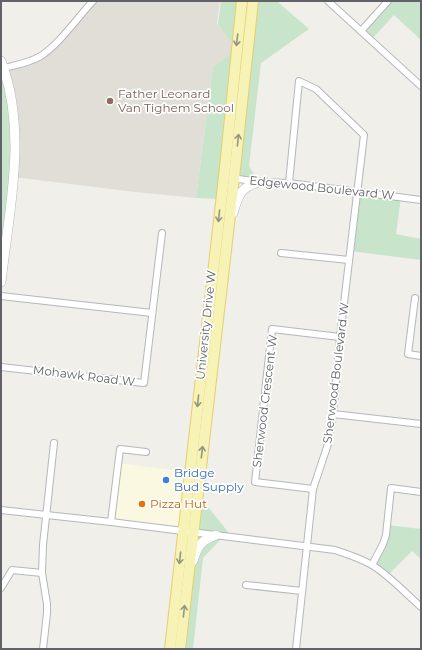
<svg xmlns="http://www.w3.org/2000/svg" width="422" height="650" font-family="Montserrat,sans-serif">
<style>
.commercial{fill:#fbf8e2}
.education{fill:#e0ded7}
.green{fill:#c8e5cb}
.lines{fill:none;stroke-linecap:round;stroke-linejoin:round}
.street-casing{stroke:#b5b7bb;stroke-width:8}
.secondary-casing{stroke:#b7b9be;stroke-width:10}
.primary-casing{stroke:#e4cf6d;stroke-width:12}
.street{stroke:#fff;stroke-width:6}
.secondary{stroke:#fff;stroke-width:9}
.primary{stroke:#f7f3b6;stroke-width:10}
.oneway{stroke:#959583}
.education-dot{fill:#8d6e63;stroke:#fff;stroke-width:1.5}
.shop-dot{fill:#3f7fe0;stroke:#fff;stroke-width:1.5}
.food-dot{fill:#e8710a;stroke:#fff;stroke-width:1.5}
.labels{text-anchor:middle;stroke-width:3.5;stroke-linejoin:round;paint-order:stroke}
.education-label{font-size:12px;fill:#785e54;stroke:#fff;text-anchor:start}
.street-label{font-size:12px;fill:#606267;stroke:#fff}
.shop-label{font-size:12px;fill:#366cbe;stroke:#fff;text-anchor:start}
.food-label{font-size:12px;fill:#c56008;stroke:#fff;text-anchor:start}
</style>
<rect width="100%" height="100%" fill="#f0efe9"/>
<!-- commercial -->
<path class="commercial" d="M118 463 190 472 183 531 111 522Z"/>
<!-- education -->
<path class="education" d="M93 1H220L217 24 234 47 233 51 213 67 196 198 135 192 13 177 4 68 40 57Z"/>
<!-- green -->
<g class="green">
<path d="M221 1H238L234 47 218 25Z"/>
<path d="M253 1H279V3L309 29 261 63 249 166 259 182 234 179Z"/>
<path d="M388 1H421V40L394 15 371 40 361 31Z"/>
<path d="M233 51 221 199 196 198 213 67Z"/>
<path d="M1 61 14 130 1 282Z"/>
<path d="M357 192 401 197 396 234 421 239V260L350 251Z"/>
<path d="M197 493 232 537 224 536 203 558 193 649H180Z"/>
<path d="M387 525 421 529V559L412 551 387 576 372 565 379 553Z"/>
</g>
<g class="lines">
<!-- street casing -->
<g class="street-casing">
<g id="street">
<path d="M328 1 421 86"/>
<path d="M361 31 388 1"/>
<path d="M4 68C16 65 28 63 39 57 57 47 78 17 93 1"/>
<path d="M232 178 259 182 289 183 421 200"/>
<path d="M289 183 299 81 316 89 364 135 340 337 333 414 328 444 313 489 296 649"/>
<path d="M281 253 349 260"/>
<path d="M1 296 152 313"/>
<path d="M415 298 408 354 421 356"/>
<path d="M1 367 144 383 162 233"/>
<path d="M333 414 421 424"/>
<path d="M313 489 255 482 272 329 340 337"/>
<path d="M1 510 111 522 335 550C347 554 360 558 372 565 390 576 405 593 421 607"/>
<path d="M111 522 120 449 146 452"/>
<path d="M372 565 383 544 386 535 391 488 421 492"/>
<path d="M246 585 302 591"/>
<path d="M1 588 12 570 42 573"/>
<path d="M43 649 47 613V604L42 573 43 545 54 443"/>
</g>
</g>
<!-- secondary casing -->
<g class="secondary-casing">
<g id="secondary">
<path d="M1 61C28 131 9 210 1 282"/>
<path d="M233 213C238 196 240 187 259 182"/>
<path d="M193 561C198 545 200 541 216 535"/>
</g>
</g>
<!-- primary casing -->
<g class="primary-casing">
<g id="primary">
<path d="M170 649 224 177 242 1"/>
<path d="M180 649 229 224 253 1"/>
</g>
</g>
<!-- street -->
<use href="#street" class="street"/>
<!-- secondary -->
<use href="#secondary" class="secondary"/>
<!-- primary -->
<use href="#primary" class="primary"/>
</g>
<!-- one-way arrows -->
<defs><path id="oneway-shaft" d="M-6 0H5M1.5-3L5.5 0L1.5 3" fill="none" stroke-width="1.6" stroke-linecap="round" stroke-linejoin="round"/></defs>
<g class="oneway">
<use href="#oneway-shaft" transform="translate(237 40) rotate(97)"/>
<use href="#oneway-shaft" transform="translate(238 140) rotate(-84)"/>
<use href="#oneway-shaft" transform="translate(219 216) rotate(96)"/>
<use href="#oneway-shaft" transform="translate(198 401) rotate(96)"/>
<use href="#oneway-shaft" transform="translate(202 452) rotate(-83)"/>
<use href="#oneway-shaft" transform="translate(180 558) rotate(96)"/>
<use href="#oneway-shaft" transform="translate(184 611) rotate(-84)"/>
</g>
<!-- markers -->
<circle class="education-dot" cx="110" cy="101" r="4"/>
<circle class="shop-dot" cx="166" cy="480" r="4"/>
<circle class="food-dot" cx="142" cy="504" r="4"/>
<g class="labels">
<!-- education labels -->
<g class="education-label">
<text x="118" y="98">Father Leonard<tspan x="118" dy="14">Van Tighem School</tspan></text>
</g>
<!-- street labels -->
<g class="street-label">
<text transform="translate(322 188) rotate(6)" y="4">Edgewood Boulevard W</text>
<text transform="translate(206 325) rotate(-84)" y="4">University Drive W</text>
<text transform="translate(336 373) rotate(-83)" y="4">Sherwood Boulevard W</text>
<text transform="translate(84 376) rotate(7)" y="4">Mohawk Road W</text>
<text transform="translate(265 401) rotate(-83)" y="4">Sherwood Crescent W</text>
</g>
<!-- shop labels -->
<g class="shop-label">
<text x="174" y="477">Bridge<tspan x="174" dy="14">Bud Supply</tspan></text>
</g>
<!-- food labels -->
<g class="food-label">
<text x="150" y="508">Pizza Hut</text>
</g>
</g>
<!-- border -->
<rect width="422" height="650" fill="none" stroke="#606267" stroke-width="4"/>
</svg>
